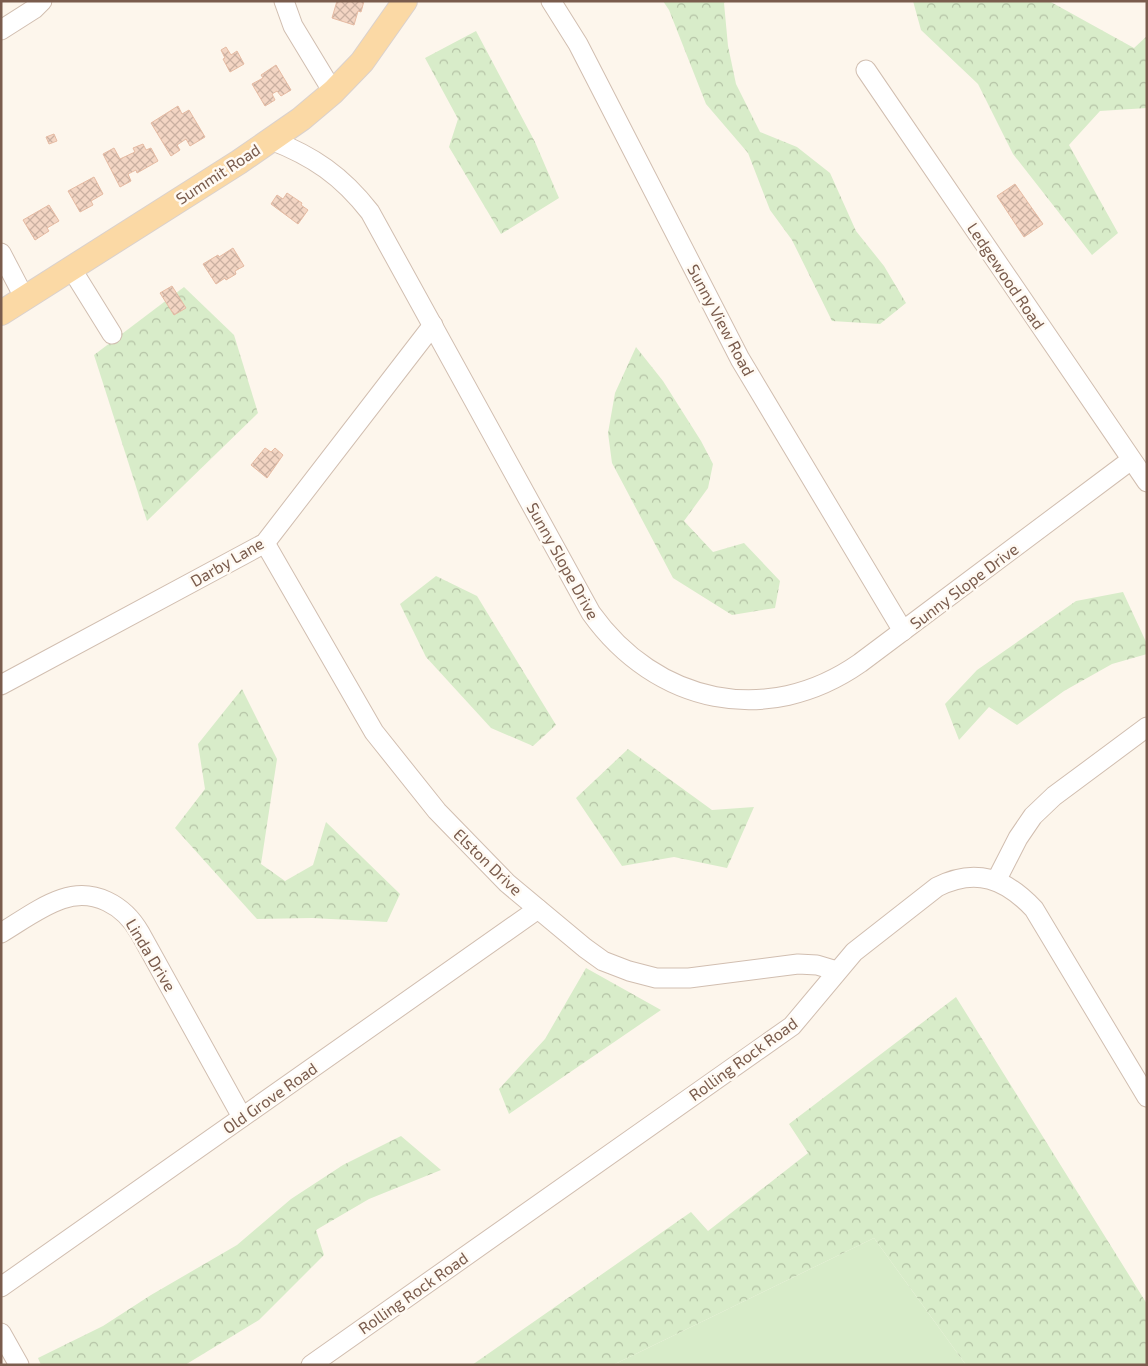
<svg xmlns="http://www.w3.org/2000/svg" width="1148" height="1366" font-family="'Exo 2',sans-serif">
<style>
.green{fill:#d8ecc9}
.forest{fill:url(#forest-crowns)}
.building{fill:url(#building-cross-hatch);stroke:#e6bba3}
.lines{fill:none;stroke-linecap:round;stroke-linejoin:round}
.minor-casing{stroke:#d1beb0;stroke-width:21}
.major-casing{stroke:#dad1cd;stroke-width:26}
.minor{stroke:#fff;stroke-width:19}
.major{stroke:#fbd9a5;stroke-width:24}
.labels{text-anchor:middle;stroke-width:5;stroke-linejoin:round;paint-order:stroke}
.street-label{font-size:16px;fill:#7a5c4d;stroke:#fffaf3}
</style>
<defs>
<pattern id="forest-crowns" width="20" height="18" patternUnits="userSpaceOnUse" patternTransform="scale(1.25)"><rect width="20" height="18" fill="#d8ecc9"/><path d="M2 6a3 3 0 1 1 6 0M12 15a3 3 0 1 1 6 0" fill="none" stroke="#b4c2a5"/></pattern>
<pattern id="building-cross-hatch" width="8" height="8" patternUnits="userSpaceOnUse" patternTransform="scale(1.25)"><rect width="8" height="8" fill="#f3d5c3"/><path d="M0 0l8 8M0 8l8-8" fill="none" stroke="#cab0a1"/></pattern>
</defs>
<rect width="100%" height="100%" fill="#fdf6ec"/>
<!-- green -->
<path class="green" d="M874 1238 966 1365H613Z"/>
<!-- forest -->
<g class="forest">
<path d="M663 1H726L724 3 728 46 736 84 760 132 797 147 830 173 856 231 884 266 906 303 880 324 832 321 792 240 770 210 748 153 706 104 669 10Z"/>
<path d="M913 1H1049L1134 48 1147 36V108L1100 111 1069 145 1118 233 1092 255 1013 154 978 84 921 30Z"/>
<path d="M476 31 535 142 559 198 501 234 449 147 458 119 425 58Z"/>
<path d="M184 287 234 335 258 413 147 521 94 355Z"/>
<path d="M636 347 663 381 701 441 713 464 708 488 684 521 713 552 744 543 780 581 775 608 732 615 673 578 612 463 608 433 615 393Z"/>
<path d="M436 576 477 596 556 725 533 746 491 728 426 657 400 604Z"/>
<path d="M1123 592 1147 644V654L1112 664 1064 691 1017 725 989 707 959 740 945 704 977 670 1076 601Z"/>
<path d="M242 689 277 759 261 864 285 881 313 865 326 822 400 894 387 922 312 918 257 919 175 828 205 789 198 744Z"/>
<path d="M628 749 712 810 754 807 727 868 674 857 622 866 576 798Z"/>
<path d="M586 968 661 1010 509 1114 499 1089 545 1039Z"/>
<path d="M956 997 1147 1304V1365H966L874 1238 613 1365H472L691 1212 708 1231 808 1153 789 1124Z"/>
<path d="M401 1136 441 1170 369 1199 316 1230 324 1255 259 1320 185 1365H41L38 1358 103 1326 151 1295 237 1245 291 1199 343 1165Z"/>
</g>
<!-- building -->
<g class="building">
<path d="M337 1H364L361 12 358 11 354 25 332 18Z"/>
<path d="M226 47 231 55 237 51 244 64 230 72 223 59 225 58 221 50Z"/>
<path d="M276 65 291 90 281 96 277 91 272 94 275 100 265 106 252 84 263 78 261 75Z"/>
<path d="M178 106 182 114 189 110 205 137 190 146 186 139 177 145 180 150 171 156 151 123Z"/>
<path d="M54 134 57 141 49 144 46 137Z"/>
<path d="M143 144 146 150 151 148 158 161 137 173 136 170 128 174 131 181 120 187 103 154 114 148 120 159 135 152 133 148Z"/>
<path d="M94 177 103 194 91 201 93 205 80 212 68 191Z"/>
<path d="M1015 184 1043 224 1024 237 997 196Z"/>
<path d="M287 193 302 203 301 205 308 210 298 224 271 204 277 195 283 199Z"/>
<path d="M49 205 59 221 47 228 49 231 35 240 23 220Z"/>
<path d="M233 248 244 266 235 271 236 274 226 280 225 278 216 284 203 264 218 255 219 257Z"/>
<path d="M172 286 186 308 174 315 160 293Z"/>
<path d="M265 448 271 452 275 448 283 455 267 478 251 465Z"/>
</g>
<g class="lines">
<!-- minor casing -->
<g class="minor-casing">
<g id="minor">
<path d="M284 1 293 26 333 92"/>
<path d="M551 1 578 44 740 359 903 631"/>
<path d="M1 30 34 9 42 1"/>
<path d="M866 70 1147 482"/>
<path d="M271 140C313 156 342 176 370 212L591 613C656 704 767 728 860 663L1131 460"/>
<path d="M1 253 24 297"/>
<path d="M71 268 112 334"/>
<path d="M265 543 374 732 437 811 507 883 585 948 603 961 629 971 656 978H689L798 964 817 965 837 971"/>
<path d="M1 685 265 543 433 325"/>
<path d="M996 881 1018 838 1033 816 1054 796 1147 727"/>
<path d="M1 933C21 921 41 906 62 899 94 888 124 905 140 933L242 1117"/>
<path d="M1 1287 538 909"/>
<path d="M1 1333 19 1365"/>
<path d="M311 1365 792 1026 854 952 937 887C976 867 1006 879 1034 909L1147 1097"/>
</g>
</g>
<!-- major casing -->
<g class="major-casing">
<path id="major" d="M1 313 239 162 301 119 333 92 362 62 405 1"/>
</g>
<!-- minor -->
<use href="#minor" class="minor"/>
<!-- major -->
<use href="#major" class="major"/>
</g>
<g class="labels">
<!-- street labels -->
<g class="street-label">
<text transform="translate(218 174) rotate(-33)" y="6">Summit Road</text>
<text transform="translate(1006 276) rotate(56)" y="6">Ledgewood Road</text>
<text transform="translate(721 320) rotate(62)" y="6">Sunny View Road</text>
<text transform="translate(563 561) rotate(61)" y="6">Sunny Slope Drive</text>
<text transform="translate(227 562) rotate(-30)" y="6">Darby Lane</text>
<text transform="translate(964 586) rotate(-37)" y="6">Sunny Slope Drive</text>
<text transform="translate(488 862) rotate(44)" y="6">Elston Drive</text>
<text transform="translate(151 955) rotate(59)" y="6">Linda Drive</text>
<text transform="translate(743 1059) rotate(-36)" y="6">Rolling Rock Road</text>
<text transform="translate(270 1098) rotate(-35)" y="6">Old Grove Road</text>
<text transform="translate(413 1293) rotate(-35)" y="6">Rolling Rock Road</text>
</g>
</g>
<!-- border -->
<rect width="1148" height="1366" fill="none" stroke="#7a5c4d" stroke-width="5"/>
</svg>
